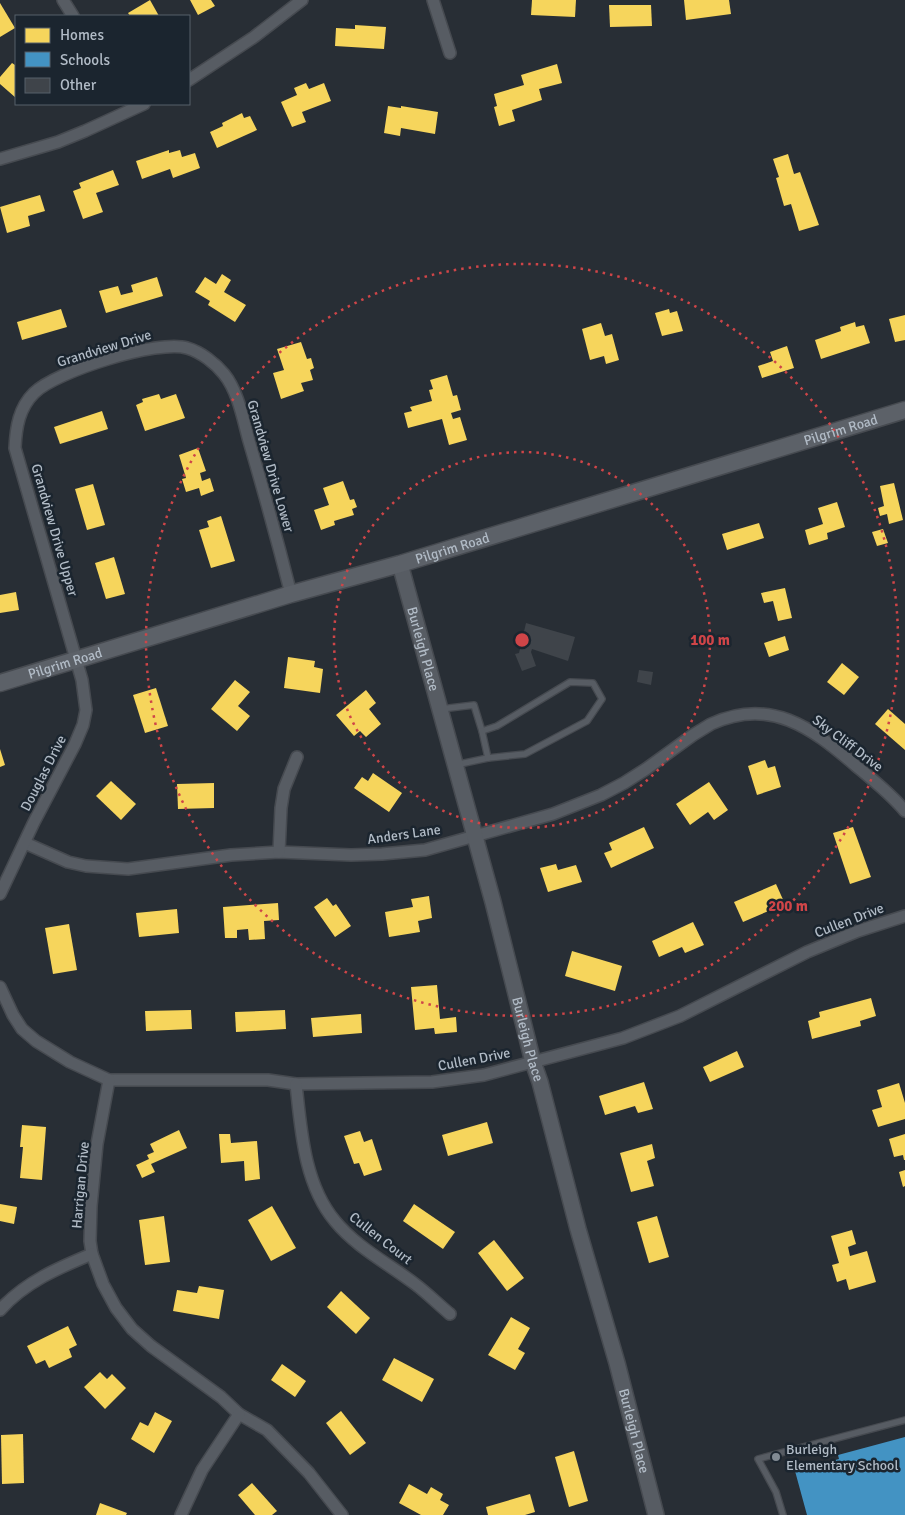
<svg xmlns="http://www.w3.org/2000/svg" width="905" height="1515" font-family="Signika,sans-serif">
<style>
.homes{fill:#f6d55c}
.schools{fill:#4393c3}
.building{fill:#3f444a}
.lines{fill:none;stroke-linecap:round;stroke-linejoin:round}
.service-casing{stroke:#464a50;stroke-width:8}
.minor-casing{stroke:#464a50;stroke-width:14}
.tertiary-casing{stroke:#464a50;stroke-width:18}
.secondary-casing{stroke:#464a50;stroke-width:19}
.service{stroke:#575c63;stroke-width:5.5}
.minor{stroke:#575c63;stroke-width:11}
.tertiary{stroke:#575c63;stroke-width:15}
.secondary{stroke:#5c6168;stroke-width:16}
.ring{fill:none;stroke:#cf4548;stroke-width:2.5;stroke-dasharray:2.5 5}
.poi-dot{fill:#818a93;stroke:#1b252f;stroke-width:2}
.labels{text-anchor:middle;stroke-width:5;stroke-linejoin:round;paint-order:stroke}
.street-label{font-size:14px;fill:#b1bbc6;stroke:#1b252f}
.poi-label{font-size:14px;fill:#b1bbc6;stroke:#1b252f;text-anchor:start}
.centre{fill:#cf4548;stroke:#1b252f;stroke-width:2.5}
.ring-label{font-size:15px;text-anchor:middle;font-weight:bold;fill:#cf4548;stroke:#1b252f;stroke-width:5;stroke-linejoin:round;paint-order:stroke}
</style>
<rect width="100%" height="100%" fill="#282e35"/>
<!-- homes -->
<g class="homes">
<path d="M150 0 159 16H130L128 13Z"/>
<path d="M190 0H211L215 6 198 15Z"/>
<path d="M532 0H576L575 17 531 15Z"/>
<path d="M684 0H729L731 14 686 20Z"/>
<path d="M0 3 15 28 0 37Z"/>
<path d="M609 5H651L652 26 610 27Z"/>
<path d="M355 25 386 27 384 49 335 46 336 28 355 29Z"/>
<path d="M12 63 15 65 16 63V98L0 84V77Z"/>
<path d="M557 64 562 83 539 89 542 100 512 110 515 121 499 126 494 107 497 106 494 94 524 85 521 75Z"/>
<path d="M306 83 309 89 324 83 331 101 302 112 306 122 292 127 281 102 297 95 294 88Z"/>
<path d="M388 106 401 108V106L438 112 435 134 401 128 400 136 384 133Z"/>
<path d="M242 113 244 118 250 116 257 130 217 148 210 132 223 126 222 123Z"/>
<path d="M169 150V153L180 150 182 157 195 153 200 168 173 178 170 169 142 179 136 161Z"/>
<path d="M788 154 794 174 800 172 819 225 799 231 791 204 784 206 776 178 779 177 773 159Z"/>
<path d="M113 170 119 185 96 193 103 212 83 219 73 191 81 188 79 183Z"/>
<path d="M40 195 45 211 28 216 30 226 7 233 0 207Z"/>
<path d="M222 274 231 280 224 292 246 305 235 322 208 305 210 301 195 292 205 277 216 284Z"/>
<path d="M157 277 163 296 106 313 99 291 118 286 121 295 133 292 131 285Z"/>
<path d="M61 309 67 327 22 340 17 322Z"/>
<path d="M669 309 670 313 677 311 683 331 662 336 655 313Z"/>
<path d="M905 315V340L895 342 889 319Z"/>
<path d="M855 322 856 327 864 325 870 343 821 359 815 340 841 331 840 327Z"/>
<path d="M601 323 605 336 612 334 619 360 606 364 604 356 590 360 582 329Z"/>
<path d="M301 342 307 359 311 358 314 368 310 370 313 380 301 383 304 391 281 399 273 373 284 370 277 349Z"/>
<path d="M787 346 794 368 762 378 758 366 773 361 770 352Z"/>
<path d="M447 375 453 396 457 395 461 410 451 413 453 419 460 417 467 440 449 445 442 419 408 428 404 413 412 411 410 407 432 401 429 390 433 389 430 380Z"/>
<path d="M159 394 161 399 176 394 185 418 145 431 136 405 143 402 142 399Z"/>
<path d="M102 411 108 429 60 444 54 427Z"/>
<path d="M198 448 206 471 200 473 202 481 210 478 214 491 201 496 199 488 186 492 182 479 186 478 179 455Z"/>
<path d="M343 481 350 500 354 499 357 507 352 509 354 515 334 521 335 525 321 530 314 510 329 505 323 488Z"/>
<path d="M894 483 903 520 889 524 887 514 880 516 878 508 884 506 880 486Z"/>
<path d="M93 484 105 525 87 530 75 489Z"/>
<path d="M837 502 845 527 827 533 828 539 809 545 805 530 823 524 818 508Z"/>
<path d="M221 516 235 561 211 568 199 530 209 527 207 521Z"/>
<path d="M759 523 764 538 727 550 722 534Z"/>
<path d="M883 529 888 543 877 546 872 532Z"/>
<path d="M114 557 125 594 106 599 95 563Z"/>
<path d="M785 588 792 618 778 621 773 601 764 603 761 593Z"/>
<path d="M16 592 19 610 0 613V595Z"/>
<path d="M785 636 789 650 769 657 764 643Z"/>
<path d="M288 657 315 661 314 667 323 669 320 693 284 688Z"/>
<path d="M842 663 859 677 844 695 827 682Z"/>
<path d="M235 680 250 692 238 706 250 716 237 731 211 709Z"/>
<path d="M156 688 168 726 145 733 133 695Z"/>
<path d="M366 690 376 703 369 709 381 724 366 737 360 731 354 736 336 715Z"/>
<path d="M888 709 905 724V750L875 724Z"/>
<path d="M0 749 5 765 0 767Z"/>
<path d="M765 760 768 768 775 766 781 787 757 795 748 766Z"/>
<path d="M373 773 402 793 389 812 354 788 362 777 368 781Z"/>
<path d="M111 781 136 804 121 820 96 796Z"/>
<path d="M709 782 728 810 714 820 708 812 690 825 676 804Z"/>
<path d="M214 783V808L178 809 177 784Z"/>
<path d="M644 827 654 848 611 868 604 853 612 850 609 843Z"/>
<path d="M853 827 871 877 850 884 833 833Z"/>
<path d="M556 864 558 870 576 865 582 882 548 892 540 868Z"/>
<path d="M776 884 785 904 743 922 734 902Z"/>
<path d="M429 896 432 918 418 921 420 932 389 937 385 912 413 907 411 899Z"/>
<path d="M327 898 333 906 336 904 351 926 335 937 314 907Z"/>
<path d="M278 903 279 920 264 921 265 939 249 940 248 929 237 930V938H225L223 907Z"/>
<path d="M177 909 179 933 139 937 136 913Z"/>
<path d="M693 922 704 945 685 953 682 947 659 957 652 941Z"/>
<path d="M69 924 77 970 53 974 45 928Z"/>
<path d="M572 951 622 966 615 991 565 976Z"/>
<path d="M437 985 440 1019 456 1017 457 1032 435 1034 434 1028 415 1030 411 987Z"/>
<path d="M871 998 876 1016 860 1021 861 1026 812 1039 808 1021 820 1017 819 1012Z"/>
<path d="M191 1010 192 1029 146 1031 145 1011Z"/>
<path d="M285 1010 286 1029 236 1032 235 1012Z"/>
<path d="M361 1014 362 1033 313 1037 311 1018Z"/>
<path d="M737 1051 744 1067 710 1082 703 1067Z"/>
<path d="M644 1082 653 1109 638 1113 635 1106 605 1115 599 1096Z"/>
<path d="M899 1083 905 1103V1119L878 1127 872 1110 882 1107 877 1090Z"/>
<path d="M487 1122 493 1143 448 1156 442 1135Z"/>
<path d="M22 1125 46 1127 42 1180 20 1178 23 1147H20Z"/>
<path d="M179 1130 187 1148 151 1164 155 1172 142 1178 136 1165 149 1159 147 1155 154 1152 150 1144Z"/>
<path d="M360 1131 364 1142 372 1139 382 1170 364 1176 359 1163 354 1164 344 1136Z"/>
<path d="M219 1134H230L231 1143 257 1141 260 1179 245 1181 244 1161 221 1163Z"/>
<path d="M905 1134V1160H904L903 1155 894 1157 889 1139Z"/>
<path d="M652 1144 655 1158 647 1161 654 1186 631 1192 620 1153Z"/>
<path d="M905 1170V1186L903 1187 899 1172Z"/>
<path d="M0 1204 17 1207 14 1224 0 1221Z"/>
<path d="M414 1204 455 1232 443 1249 403 1221Z"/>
<path d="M272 1206 296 1248 271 1261 248 1220Z"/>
<path d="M164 1216 170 1262 145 1265 139 1220Z"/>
<path d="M657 1216 669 1257 649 1263 637 1222Z"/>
<path d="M852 1230 856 1244 848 1247 850 1256 867 1251 876 1282 849 1290 846 1279 837 1282 832 1265 839 1263 831 1236Z"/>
<path d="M494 1240 524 1278 507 1291 478 1253Z"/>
<path d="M199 1286 224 1290 219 1319 173 1311 177 1290 197 1293Z"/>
<path d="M341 1291 370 1318 356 1334 327 1307Z"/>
<path d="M511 1317 530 1328 518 1349 525 1353 515 1370 488 1355Z"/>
<path d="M68 1326 77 1345 69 1349 72 1357 49 1368 45 1360 36 1364 27 1346Z"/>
<path d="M394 1358 434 1379 422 1402 382 1380Z"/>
<path d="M282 1364 306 1381 295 1397 271 1380Z"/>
<path d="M100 1372 107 1379 112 1374 126 1388 105 1409 84 1387Z"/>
<path d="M341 1411 366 1443 350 1455 326 1423Z"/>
<path d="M155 1412 172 1421 154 1453 131 1439 140 1422 148 1426Z"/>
<path d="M23 1434 24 1483 2 1484 1 1435Z"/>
<path d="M574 1451 588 1501 569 1507 555 1457Z"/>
<path d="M252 1483 277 1511 272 1515H255L238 1495Z"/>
<path d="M409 1484 427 1494 431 1487 443 1494 440 1500 449 1505 443 1515H421L399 1503Z"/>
<path d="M530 1494 535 1512 525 1515H488L486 1507Z"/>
<path d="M100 1503 127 1513 126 1515H96Z"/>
</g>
<!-- schools -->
<path class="schools" d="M905 1437V1515H807L795 1471 839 1459 838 1455Z"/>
<!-- building -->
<g class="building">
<path d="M526 623 575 637 568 661 532 649 531 652 536 666 522 671 515 654 519 653Z"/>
<path d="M639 670 653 672 651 685 637 682Z"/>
</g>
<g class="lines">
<!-- service casing -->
<g class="service-casing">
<g id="service">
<path d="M441 709 474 705 482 731 497 726 570 682 593 683 602 699 587 721 525 754 488 758 455 765"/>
<path d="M482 731 488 758"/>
<path d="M783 1515 776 1492 758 1459 905 1420"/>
</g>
</g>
<!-- minor casing -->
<g class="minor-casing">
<g id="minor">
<path d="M63 0 73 16"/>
<path d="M433 0 450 53"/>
<path d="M189 80 254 37 302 0"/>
<path d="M0 159 58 142 85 131 144 104"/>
<path d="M25 843 68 862 86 866 128 869 231 855 279 852 351 855 382 854 425 850 553 814 601 795 624 783 646 769 693 735 711 724C770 697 811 727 855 765 872 779 891 794 905 811"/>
<path d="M279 852 281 808 284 789 297 757"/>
<path d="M0 894 34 822 75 744 83 725 86 710 82 680 15 448C16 427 19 408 34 393 56 371 159 339 187 348 201 352 215 363 224 374 238 391 243 419 249 441 264 492 278 543 291 594"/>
<path d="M0 987 13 1015 22 1029 36 1041 70 1062 109 1080H268L296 1084 432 1082 484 1075 623 1038 680 1016 807 952 858 931 905 916"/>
<path d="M109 1080 97 1144 91 1206 90 1241 92 1254 103 1284 116 1308 132 1329 151 1346 221 1397 239 1414 267 1430 309 1473 342 1515"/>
<path d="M296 1084C301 1130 304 1184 335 1221 356 1247 389 1264 415 1284 427 1293 438 1304 450 1314"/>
<path d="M0 1310C25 1282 58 1268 92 1254"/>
<path d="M181 1515 202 1470 239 1414"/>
</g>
</g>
<!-- tertiary casing -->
<g class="tertiary-casing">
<g id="tertiary">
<path id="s1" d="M400 564 493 902 533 1062 540 1082 578 1229 617 1363 656 1515"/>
</g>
</g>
<!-- secondary casing -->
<g class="secondary-casing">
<g id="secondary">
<path id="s2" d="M0 683 291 594 400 564 905 410"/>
</g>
</g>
<!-- service -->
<use href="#service" class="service"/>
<!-- minor -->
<use href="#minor" class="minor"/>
<!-- tertiary -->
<use href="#tertiary" class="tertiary"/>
<!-- secondary -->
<use href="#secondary" class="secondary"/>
</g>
<!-- distance rings -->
<g class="ring">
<circle cx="522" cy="640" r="188"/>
<circle cx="522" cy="640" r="376"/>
</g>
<!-- markers -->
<circle class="poi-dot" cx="776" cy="1457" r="5"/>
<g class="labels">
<!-- street labels -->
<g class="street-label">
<text transform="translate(104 348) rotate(-17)" y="5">Grandview Drive</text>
<text dy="5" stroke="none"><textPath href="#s2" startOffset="878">Pilgrim Road</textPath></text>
<text transform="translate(271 466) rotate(74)" y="5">Grandview Drive Lower</text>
<text transform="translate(55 530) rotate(74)" y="5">Grandview Drive Upper</text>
<text dy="5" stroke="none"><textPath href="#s2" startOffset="472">Pilgrim Road</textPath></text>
<text dy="5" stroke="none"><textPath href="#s1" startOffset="88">Burleigh Place</textPath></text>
<text dy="5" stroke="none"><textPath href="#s2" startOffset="68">Pilgrim Road</textPath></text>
<text transform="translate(848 743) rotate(37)" y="5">Sky Cliff Drive</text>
<text transform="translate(43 773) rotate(-63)" y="5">Douglas Drive</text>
<text transform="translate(404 834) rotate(-8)" y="5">Anders Lane</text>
<text transform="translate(849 920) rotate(-21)" y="5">Cullen Drive</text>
<text dy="5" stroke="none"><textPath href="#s1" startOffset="492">Burleigh Place</textPath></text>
<text transform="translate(474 1059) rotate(-11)" y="5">Cullen Drive</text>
<text transform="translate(80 1185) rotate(-85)" y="5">Harrigan Drive</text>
<text transform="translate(381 1238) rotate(38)" y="5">Cullen Court</text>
<text dy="5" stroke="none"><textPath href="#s1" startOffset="898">Burleigh Place</textPath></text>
</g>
<!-- poi labels -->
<g class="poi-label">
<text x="786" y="1454">Burleigh<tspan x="786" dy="16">Elementary School</tspan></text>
</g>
</g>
<circle cx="522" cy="640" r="8" class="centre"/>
<g class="ring-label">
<text x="710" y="645">100 m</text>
<text x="788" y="911">200 m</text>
</g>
<!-- legend -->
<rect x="15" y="15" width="175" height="90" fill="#1b252f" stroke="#57616b"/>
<rect x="25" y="28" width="25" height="15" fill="#f6d55c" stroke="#57616b"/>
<text x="60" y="40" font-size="15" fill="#b1bbc6">Homes</text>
<rect x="25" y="52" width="25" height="15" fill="#4393c3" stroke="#57616b"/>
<text x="60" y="65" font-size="15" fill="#b1bbc6">Schools</text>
<rect x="25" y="78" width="25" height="15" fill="#3f444a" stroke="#57616b"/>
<text x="60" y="90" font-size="15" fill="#b1bbc6">Other</text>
</svg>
